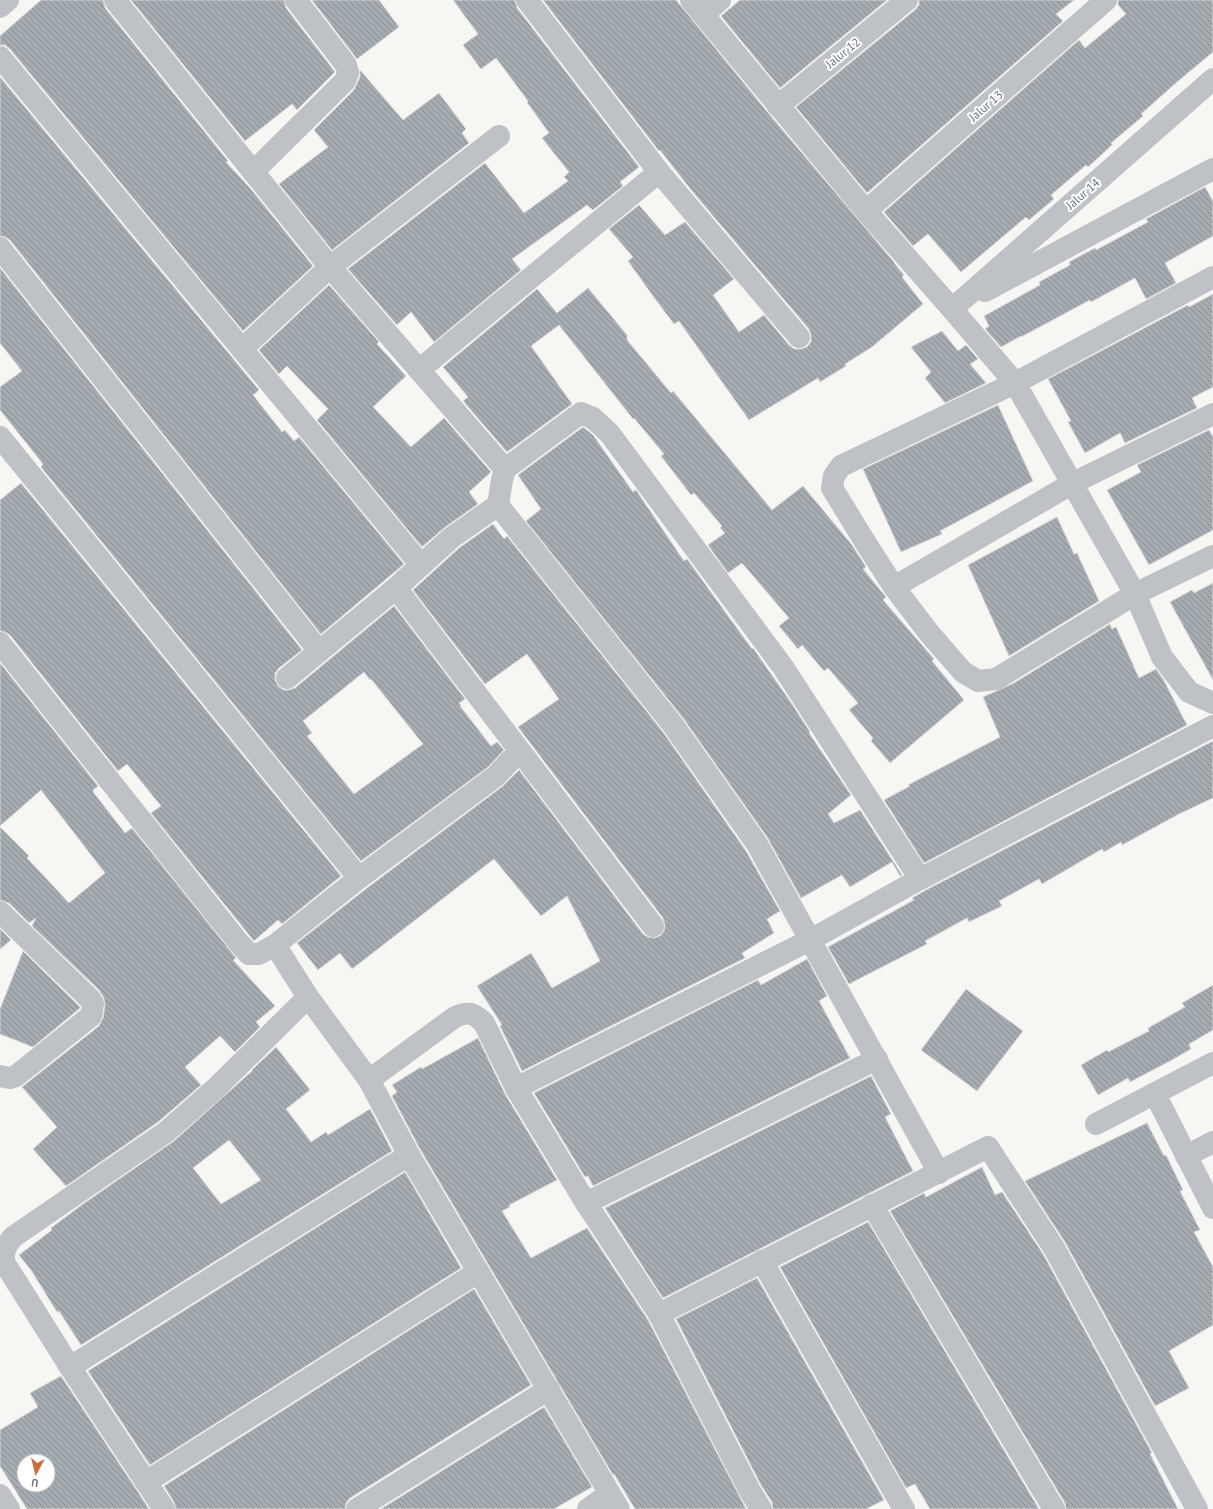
<svg xmlns="http://www.w3.org/2000/svg" width="1213" height="1509" font-family="'PT Sans',sans-serif">
<style>
.building{fill:url(#building-back-hatch);stroke:#d7d7d6;fill-rule:evenodd}
.lines{fill:none;stroke-linecap:round;stroke-linejoin:round}
.minor{stroke:#bec1c5;stroke-width:22}
.labels{text-anchor:middle;stroke-width:4;stroke-linejoin:round;paint-order:stroke}
.street-label{font-size:12px;fill:#687481;stroke:#fff}
</style>
<defs>
<pattern id="building-back-hatch" width="6" height="6" patternUnits="userSpaceOnUse"><rect width="6" height="6" fill="#a4abb1"/><path d="M-1 5l2 2M0 0l6 6M5-1l2 2" fill="none" stroke="#899095"/></pattern>
</defs>
<rect width="100%" height="100%" fill="#f6f6f3"/>
<!-- building -->
<g class="building">
<path d="M41 0H103L105 8 228 161 226 162 250 188 313 266 243 331 10 49 5 45H0V36Z"/>
<path d="M131 0H284L286 8 335 72 297 110 292 104 245 141Z"/>
<path d="M312 0H379L399 27 357 59Z"/>
<path d="M453 0H515L517 8 639 167 620 182 623 186 593 210 587 205 512 259 521 270 434 342 411 312 397 325 348 269 485 163 524 213 568 181 564 177 569 172 542 138 549 133 527 102 528 101 496 58 481 69 463 45 478 34Z"/>
<path d="M543 0H676L769 114 894 262V263L904 275 902 277 923 304 872 347 845 364 846 366 820 382 818 378 749 420 679 321 674 324 653 296 628 261 633 257 609 229 639 205 665 235 685 222 734 279 713 295 739 332 764 315 789 345 794 349H801L807 347 811 342V335L809 329 692 191 660 150 659 151Z"/>
<path d="M740 0H887L780 88 721 16Z"/>
<path d="M919 0H1074L1056 14 1063 21 867 193 796 107 915 10 919 5Z"/>
<path d="M1118 0H1213V52L1177 82 1141 114 1143 116 1111 143 1112 145 1088 167 1086 165 1051 195 1054 199 1029 220 1026 217 961 272 928 234 913 246 884 212 1079 40 1085 48 1126 14 1118 5Z"/>
<path d="M360 70 403 120 439 93 466 129 462 133 469 143 332 250 279 184 328 147 314 130 354 90 360 77Z"/>
<path d="M0 77 259 390 253 395 282 432 285 430 294 441 299 437 404 564 321 634 10 240 5 237 0 236Z"/>
<path d="M1205 187 1213 201V236L1165 263 1176 283 1146 299 1135 278 1091 302 1090 300 1021 337V336L1001 347 985 329 989 326 984 316 1040 285 1039 282 1070 265 1069 262 1095 248 1096 250 1148 222 1146 219Z"/>
<path d="M0 268 302 650 279 668 275 673V680L278 686 283 690H289L295 688 394 606 465 699 459 703 461 706H460L491 746 497 742 504 750 488 767 361 861 41 467 43 464 0 410V387L22 371 0 343ZM364 672 370 680 371 679 423 744 354 794 307 736 312 733 303 721Z"/>
<path d="M329 285 379 342 377 344 406 376 373 407 411 447 444 418 491 472 469 492 478 504 444 528 422 547 317 420 328 409 287 366 279 374 259 350Z"/>
<path d="M588 288 627 335V340L671 393 673 391 772 510 803 486 852 545 866 567 863 569 886 597 883 600 934 659 932 661 964 700 890 763 871 741 873 738 849 710 858 703 828 668 824 671 802 645 798 649 779 626 789 618 742 563 728 573 708 545 725 533 720 528 722 526 694 493 691 495 661 456 664 454 634 418 633 419 559 325 531 346 572 404 507 452 463 401 468 397 443 367 537 289 557 313Z"/>
<path d="M1213 294V387L1192 398 1197 408 1125 443 1120 433 1085 453 1068 422 1071 421 1048 379 1188 305 1189 307Z"/>
<path d="M942 331 958 351 966 345 978 359 970 364 986 383 945 403 925 378 931 372 911 347Z"/>
<path d="M998 405 1033 481 940 531 942 534 901 552 863 469Z"/>
<path d="M583 427 593 435 633 492 636 490 684 561 687 559 752 649 753 648 792 704 810 732 809 733 851 795 828 814 834 823 860 810 902 875 900 876 892 862 850 887 842 875 801 898 767 837 683 718 526 521 541 509 518 475Z"/>
<path d="M1209 430 1213 437V530L1149 565 1107 490 1141 472 1137 465Z"/>
<path d="M21 483 341 876 282 924 278 920 254 941 151 813 161 806 127 764 118 771 10 635 5 632 0 631V500Z"/>
<path d="M1057 517 1074 554 1077 553 1099 601 1009 656 968 565Z"/>
<path d="M493 524 504 539 507 536 663 732 746 851 780 911 767 919 774 933 742 953 745 958 522 1071 500 1026 502 1025 477 986 531 953 552 988 600 961 567 896 541 916 494 859 352 969 340 953 318 970 297 943 367 888 503 786 519 770 643 934 648 937 654 938 660 936 664 931 665 925 663 918 518 727 559 699 527 654 485 684 413 590 459 548Z"/>
<path d="M1213 583V680L1170 602 1192 590 1194 593Z"/>
<path d="M1110 624 1112 629 1116 627 1139 678 1156 669 1163 679 1187 725 924 863 884 800 910 786 908 785 1000 737 983 697 1014 683Z"/>
<path d="M0 663 98 786 93 790 94 793 125 833 132 828 236 958 233 960 275 1006 256 1022 260 1027 235 1052 220 1036 185 1067 201 1085 158 1122 66 1186 33 1149 57 1127 22 1087 99 1026 103 1018 105 1006 104 998 99 990 32 926 36 918 29 923 9 903 0 900V827L29 856 27 858 69 903 105 873 41 790 0 826Z"/>
<path d="M1213 741V798L1179 814 1122 845 1121 842 1104 852 1102 849 1042 884 1039 879 999 901 1002 906 969 922 967 918 925 941 927 944 849 984 828 947 914 900 912 898 926 890Z"/>
<path d="M0 929 11 940 0 949Z"/>
<path d="M23 951 80 1007 79 1009 33 1047 0 1034V1009Z"/>
<path d="M807 959 827 996 819 1001 850 1058 593 1186 588 1176 585 1177 534 1093 758 980 761 985Z"/>
<path d="M1213 985V1030L1189 1044 1191 1049 1170 1061 1130 1082 1128 1078 1098 1095 1081 1065 1107 1050 1108 1052 1149 1031 1148 1028 1185 1007 1182 1003Z"/>
<path d="M966 989 1023 1031 977 1091 921 1050Z"/>
<path d="M478 1038 505 1094 557 1180 509 1205 510 1207 502 1211 531 1258 587 1228 648 1320 746 1509H635L614 1474 613 1475 420 1149 392 1096 397 1092 392 1085 421 1067 422 1069Z"/>
<path d="M276 1047 310 1090 286 1109 311 1142 326 1132 328 1135 370 1109 392 1151 81 1345 59 1311 57 1312 31 1270 19 1255 52 1230 51 1228 83 1204 174 1141 252 1071V1070ZM229 1140 261 1180 221 1204 193 1168Z"/>
<path d="M871 1076 891 1114 885 1117 913 1171 663 1298 605 1208Z"/>
<path d="M1147 1123 1164 1156 1166 1155 1183 1190 1180 1191 1200 1230 1194 1232 1213 1267V1325L1169 1351 1189 1388 1155 1406 1065 1242 1025 1181Z"/>
<path d="M982 1167 995 1195 1002 1192 1043 1254 1152 1453 1150 1454 1178 1509H1066L1065 1503 890 1211 924 1193 926 1197Z"/>
<path d="M405 1172 461 1268 150 1465 88 1371Z"/>
<path d="M868 1222 1039 1509H930L915 1484 906 1488 780 1267Z"/>
<path d="M757 1278 884 1500 866 1509H773L772 1502 761 1485 676 1319Z"/>
<path d="M474 1289 531 1385 350 1498 346 1503 345 1509H176L174 1502 164 1486Z"/>
<path d="M61 1376 136 1489 149 1509H27L0 1466V1430L38 1407 30 1393ZM24 1461H48V1485H24Z"/>
<path d="M544 1407 592 1487 554 1509H381Z"/>
</g>
<g class="lines">
<!-- minor -->
<g class="minor">
<path d="M115 0 330 267 505 469 502 480 498 505 451 538 396 588 287 678"/>
<path d="M527 0 659 172 799 337"/>
<path d="M691 0 866 211 952 309 1015 383 1135 594 1162 657 1189 692 1213 703"/>
<path d="M0 7 8 0"/>
<path d="M704 14 720 0"/>
<path d="M0 57 421 565"/>
<path d="M778 106 907 0"/>
<path d="M253 172 345 81 348 73 346 65 296 0"/>
<path d="M866 211 1106 0"/>
<path d="M0 248 319 651"/>
<path d="M1213 277 1015 383 841 466 834 476 832 488 867 545 894 587 929 633 963 672 978 681 996 679 1135 594 1213 556"/>
<path d="M985 291 1213 169"/>
<path d="M952 309 1213 79"/>
<path d="M242 349 330 267 499 136"/>
<path d="M419 370 659 172"/>
<path d="M0 437 359 878"/>
<path d="M505 469 581 413 593 418 610 434 783 667 920 879"/>
<path d="M498 505 673 725 757 844 939 1173"/>
<path d="M894 587 1073 483 1213 414"/>
<path d="M396 588 653 926"/>
<path d="M0 643 239 943 249 954H259L275 945 359 878 496 776 510 761 520 752"/>
<path d="M0 912 90 999 93 1004 91 1016 16 1076 10 1078 0 1076"/>
<path d="M275 945 308 997 369 1080 409 1155 619 1509"/>
<path d="M369 1080 455 1017C469 1011 474 1013 484 1023L516 1088 586 1203 659 1314 750 1491 761 1509"/>
<path d="M516 1088 810 940 920 879 1213 726"/>
<path d="M1155 1094 1213 1208"/>
<path d="M1096 1124 1213 1063"/>
<path d="M1186 1156 1213 1142"/>
<path d="M586 1203 877 1059"/>
<path d="M872 1205 1054 1509"/>
<path d="M762 1261 904 1509"/>
<path d="M659 1314 988 1147 1054 1248 1197 1509"/>
<path d="M70 1367 409 1155"/>
<path d="M146 1482 478 1272"/>
<path d="M0 1495 9 1509"/>
<path d="M164 1509 70 1367 4 1262C3 1252 6 1245 13 1237L166 1132 216 1088 308 997"/>
<path d="M357 1509 549 1389"/>
<path d="M588 1509 609 1494"/>
</g>
</g>
<g class="labels">
<!-- street labels -->
<g class="street-label">
<text transform="translate(843 53) rotate(-39)" y="4">Jalur 12</text>
<text transform="translate(986 106) rotate(-41)" y="4">Jalur 13</text>
<text transform="translate(1083 194) rotate(-41)" y="4">Jalur 14</text>
</g>
</g>
<!-- north arrow -->
<g transform="translate(36 1473) rotate(187)"><circle r="19" fill="#ffffff" stroke="#c3c7cd"/>
<path d="M0-3L7 15L0 10L-7 15Z" fill="#d16a38"/>
<text y="-6" font-size="11" font-weight="bold" text-anchor="middle" fill="#687481">U</text>
</g>
</svg>
